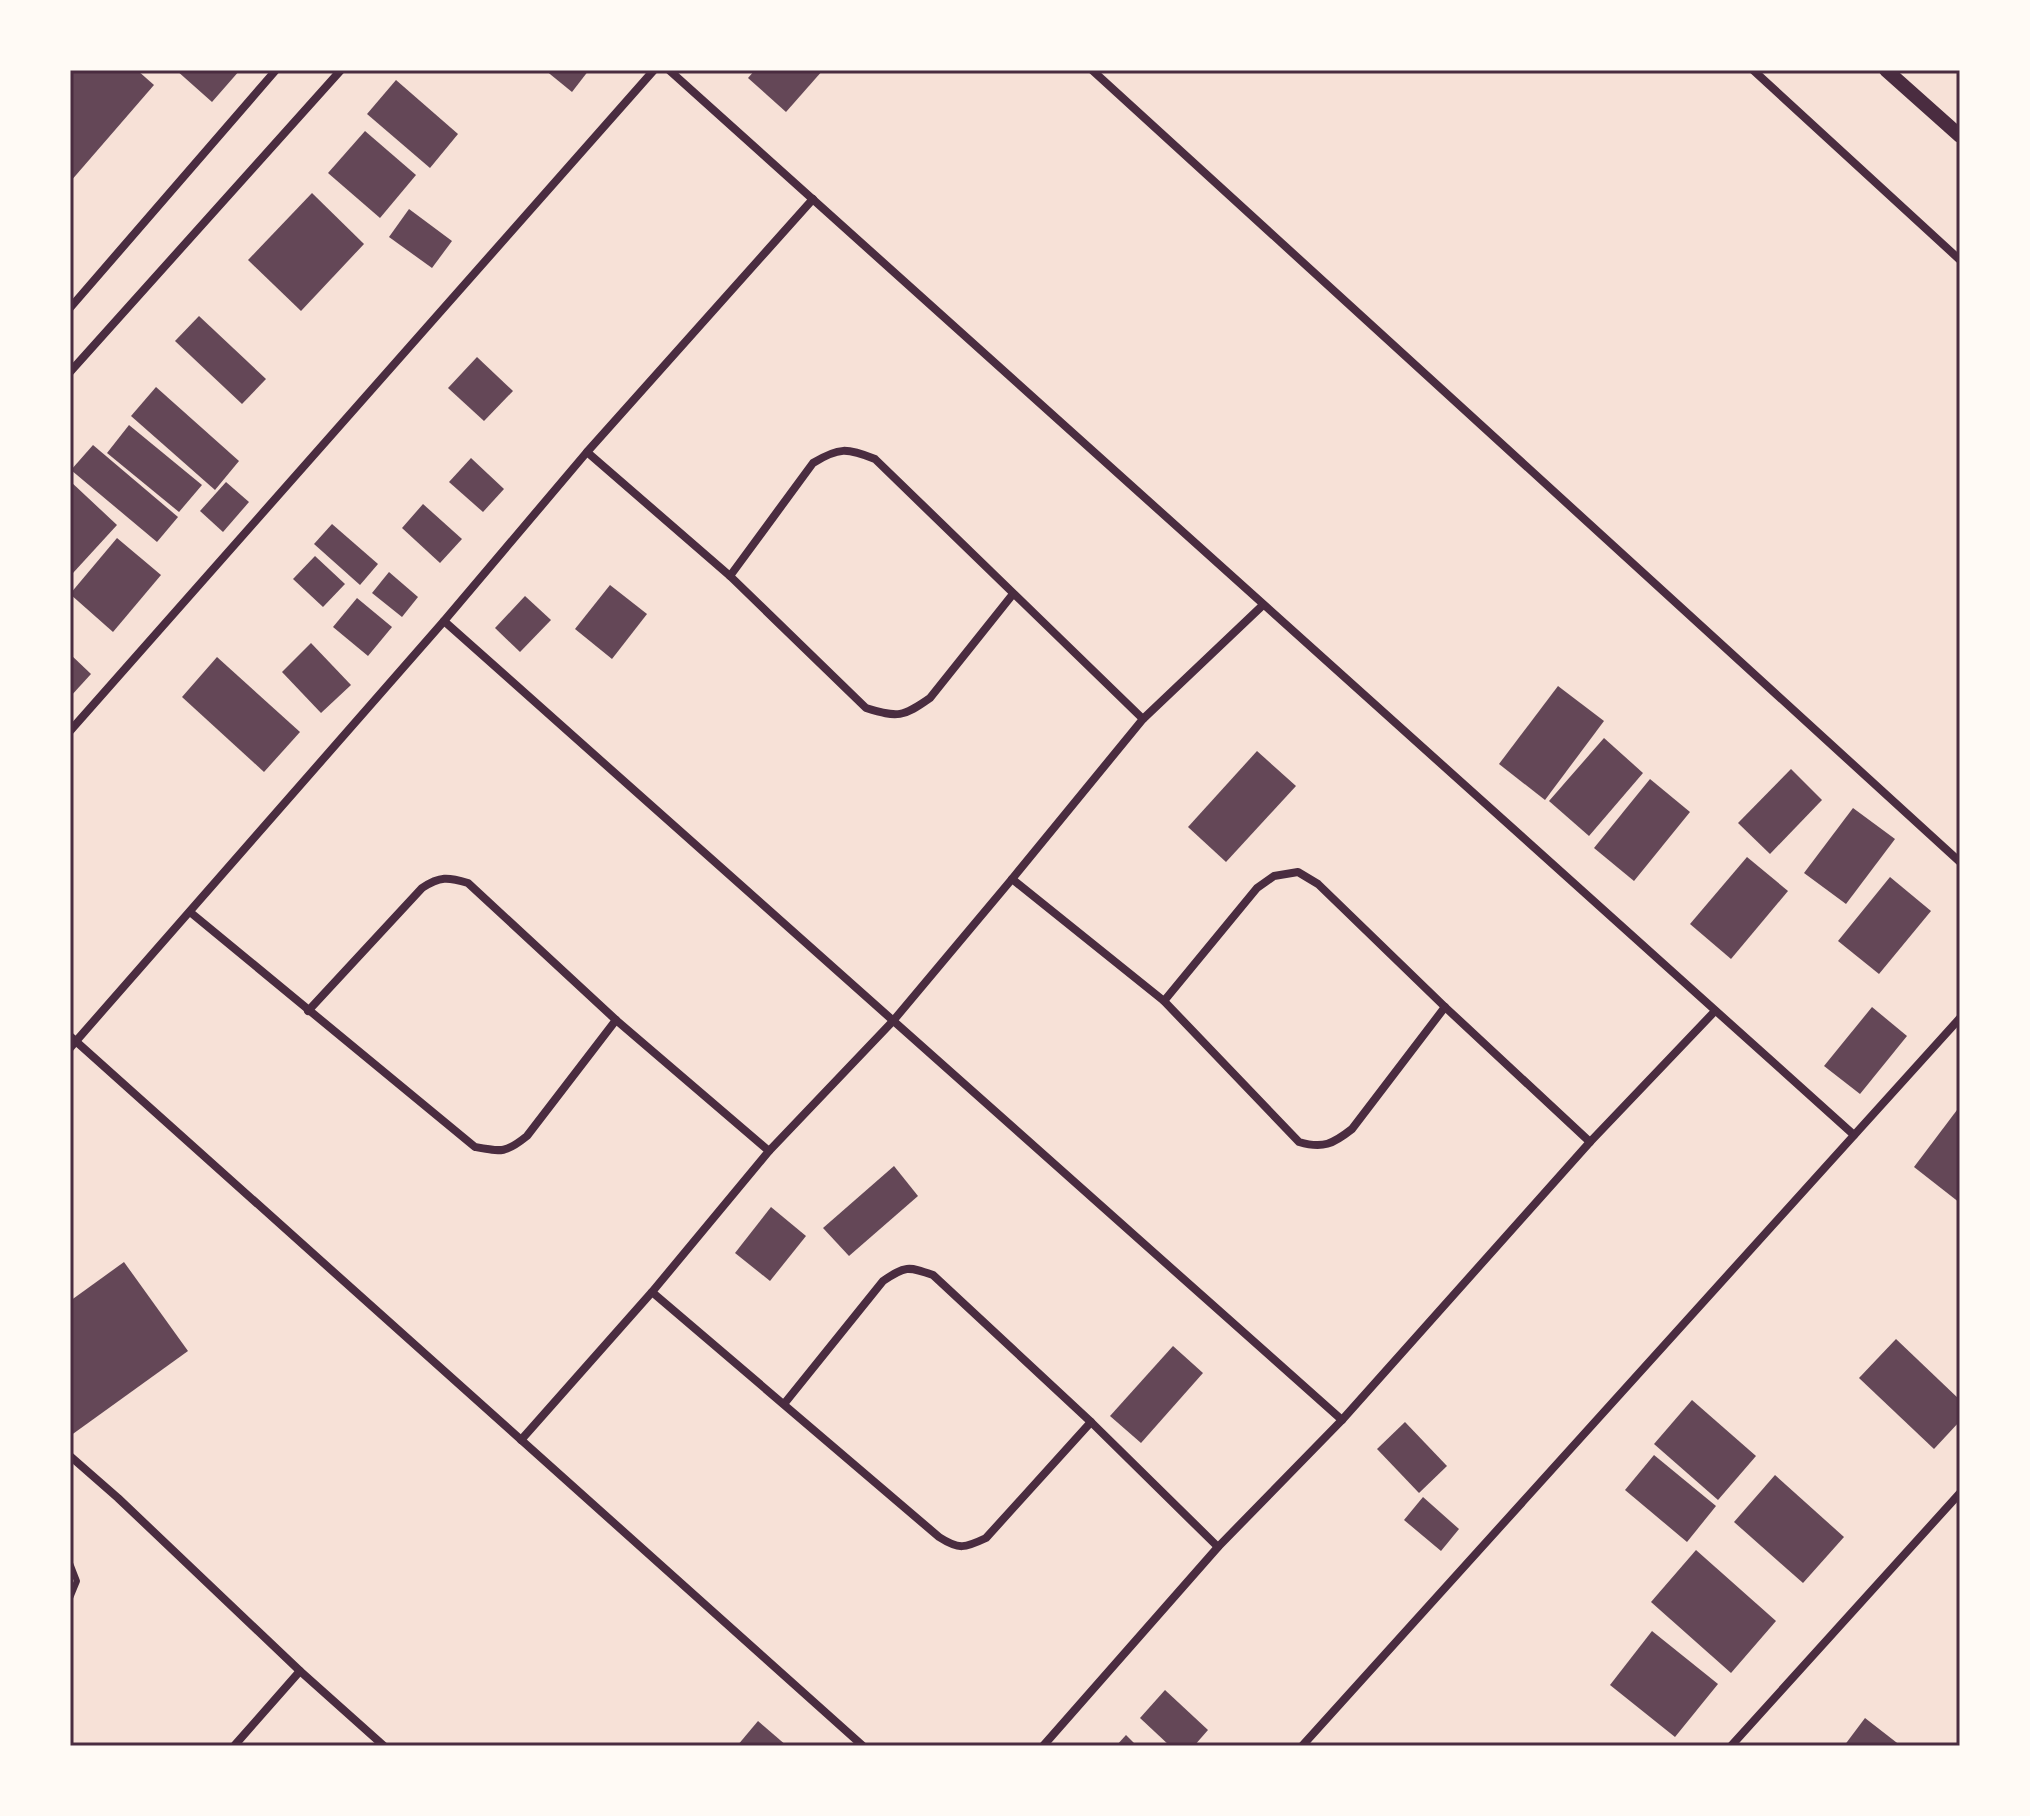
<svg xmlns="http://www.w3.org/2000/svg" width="2030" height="1816" font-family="Cabin,sans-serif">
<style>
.building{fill:#644757}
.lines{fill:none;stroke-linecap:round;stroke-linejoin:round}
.service{stroke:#4a2c40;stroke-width:6}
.minor{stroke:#4a2c40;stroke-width:8}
.tertiary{stroke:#4a2c40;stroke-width:14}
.neatline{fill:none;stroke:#4a2c40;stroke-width:3}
</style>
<rect width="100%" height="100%" fill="#f7e1d7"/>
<!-- building -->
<g class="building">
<path d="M70 70H137L154 85 70 182Z"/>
<path d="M176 70H240L212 102Z"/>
<path d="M545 70H589L572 92Z"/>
<path d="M755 70H823L786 112 748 78Z"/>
<path d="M396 80 458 134 430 168 367 114Z"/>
<path d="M365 131 416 175 380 218 328 173Z"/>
<path d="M312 193 364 244 301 311 248 260Z"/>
<path d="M409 209 452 241 432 268 389 237Z"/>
<path d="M199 316 266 379 242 404 175 341Z"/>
<path d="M477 357 513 391 484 421 448 388Z"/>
<path d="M156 387 239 461 215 490 131 416Z"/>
<path d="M129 425 202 485 179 512 107 453Z"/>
<path d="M93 445 178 517 157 542 71 470Z"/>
<path d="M471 458 504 489 483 512 449 482Z"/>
<path d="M70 481 117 525 73 573 70 571Z"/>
<path d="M226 482 249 502 223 532 200 511Z"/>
<path d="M423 504 462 539 440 563 402 528Z"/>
<path d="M332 524 378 564 360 585 314 544Z"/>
<path d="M117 538 161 575 113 632 70 594Z"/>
<path d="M315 556 345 584 323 607 293 579Z"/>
<path d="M389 572 418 597 402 617 372 593Z"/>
<path d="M610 585 647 614 612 659 575 629Z"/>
<path d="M525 596 551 620 520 652 495 628Z"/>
<path d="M357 598 392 627 368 656 333 627Z"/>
<path d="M311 643 351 685 321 713 282 672Z"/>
<path d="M70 654 91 674 70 697Z"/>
<path d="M217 657 300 732 264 772 182 697Z"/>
<path d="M1558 686 1604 721 1545 800 1499 764Z"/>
<path d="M1604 738 1643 773 1589 836 1549 801Z"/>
<path d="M1257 751 1296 786 1226 862 1188 827Z"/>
<path d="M1791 769 1822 800 1770 854 1738 823Z"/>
<path d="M1650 779 1690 812 1634 881 1594 848Z"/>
<path d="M1853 808 1895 839 1846 904 1804 873Z"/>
<path d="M1747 857 1788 891 1731 959 1690 924Z"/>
<path d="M1890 877 1931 911 1879 974 1838 941Z"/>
<path d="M1872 1007 1907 1036 1860 1094 1824 1066Z"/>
<path d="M1960 1106V1203L1914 1167Z"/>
<path d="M894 1166 918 1196 849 1256 823 1228Z"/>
<path d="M771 1207 806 1236 770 1281 735 1253Z"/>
<path d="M124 1262 188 1351 70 1436V1301Z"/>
<path d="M1896 1339 1960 1400V1421L1934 1449 1859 1378Z"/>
<path d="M1173 1346 1203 1373 1141 1443 1110 1416Z"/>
<path d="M1692 1400 1756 1456 1718 1500 1654 1444Z"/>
<path d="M1405 1422 1447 1466 1419 1493 1377 1449Z"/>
<path d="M1654 1455 1716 1506 1687 1542 1625 1490Z"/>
<path d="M1775 1475 1844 1537 1803 1583 1734 1522Z"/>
<path d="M1423 1497 1459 1529 1441 1551 1404 1520Z"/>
<path d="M1696 1550 1776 1621 1731 1673 1651 1602Z"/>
<path d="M1652 1631 1718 1684 1675 1737 1610 1685Z"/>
<path d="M1165 1690 1208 1730 1194 1746H1170L1140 1718Z"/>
<path d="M1865 1718 1901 1746H1844Z"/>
<path d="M758 1721 787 1746H737Z"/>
<path d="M1126 1735 1137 1746H1116Z"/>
</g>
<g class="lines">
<!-- service -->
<path class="service" d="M70 1563 77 1581 70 1598"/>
<!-- minor -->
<g class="minor">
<path d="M669 70 1854 1135"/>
<path d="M1092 70 1960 862"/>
<path d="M1753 70 1960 260"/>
<path d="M70 308 276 70"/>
<path d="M70 372 341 70"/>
<path d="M587 452 730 576 866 708C898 718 903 717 930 698L1013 594"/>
<path d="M730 576 813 463C839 447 847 448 875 459L1143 719"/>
<path d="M444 621 1342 1420"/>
<path d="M70 731 654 70"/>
<path d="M1012 879 1164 1001 1299 1142C1323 1149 1333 1144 1352 1129L1445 1007"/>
<path d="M190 912 475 1147C502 1152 506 1153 527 1136L616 1020"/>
<path d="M1164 1001 1257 888 1274 876 1298 872 1318 884 1445 1007 1590 1142"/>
<path d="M308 1011 422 888C440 876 448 877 468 883L616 1020 769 1151"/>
<path d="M70 1036 863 1746"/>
<path d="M70 1048 444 621 587 452 813 199"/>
<path d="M652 1292 939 1537C959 1550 965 1548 986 1538L1091 1422"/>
<path d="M784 1404 883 1281C905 1266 908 1266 933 1275L1091 1422 1218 1547"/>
<path d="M521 1440 652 1292 769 1151 893 1021 1012 879 1143 719 1263 605"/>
<path d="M70 1456 118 1498 300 1671 384 1746"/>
<path d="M234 1746 300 1671"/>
<path d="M1043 1746 1218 1547 1342 1420 1590 1142 1715 1011"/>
<path d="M1302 1746 1960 1018"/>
<path d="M1731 1746 1960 1493"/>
</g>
<!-- tertiary -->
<path class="tertiary" d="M1886 70 1960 136"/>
</g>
<!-- border -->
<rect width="2030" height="1816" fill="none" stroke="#fffaf5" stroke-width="144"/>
<rect x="72" y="72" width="1886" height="1672" class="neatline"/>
</svg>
